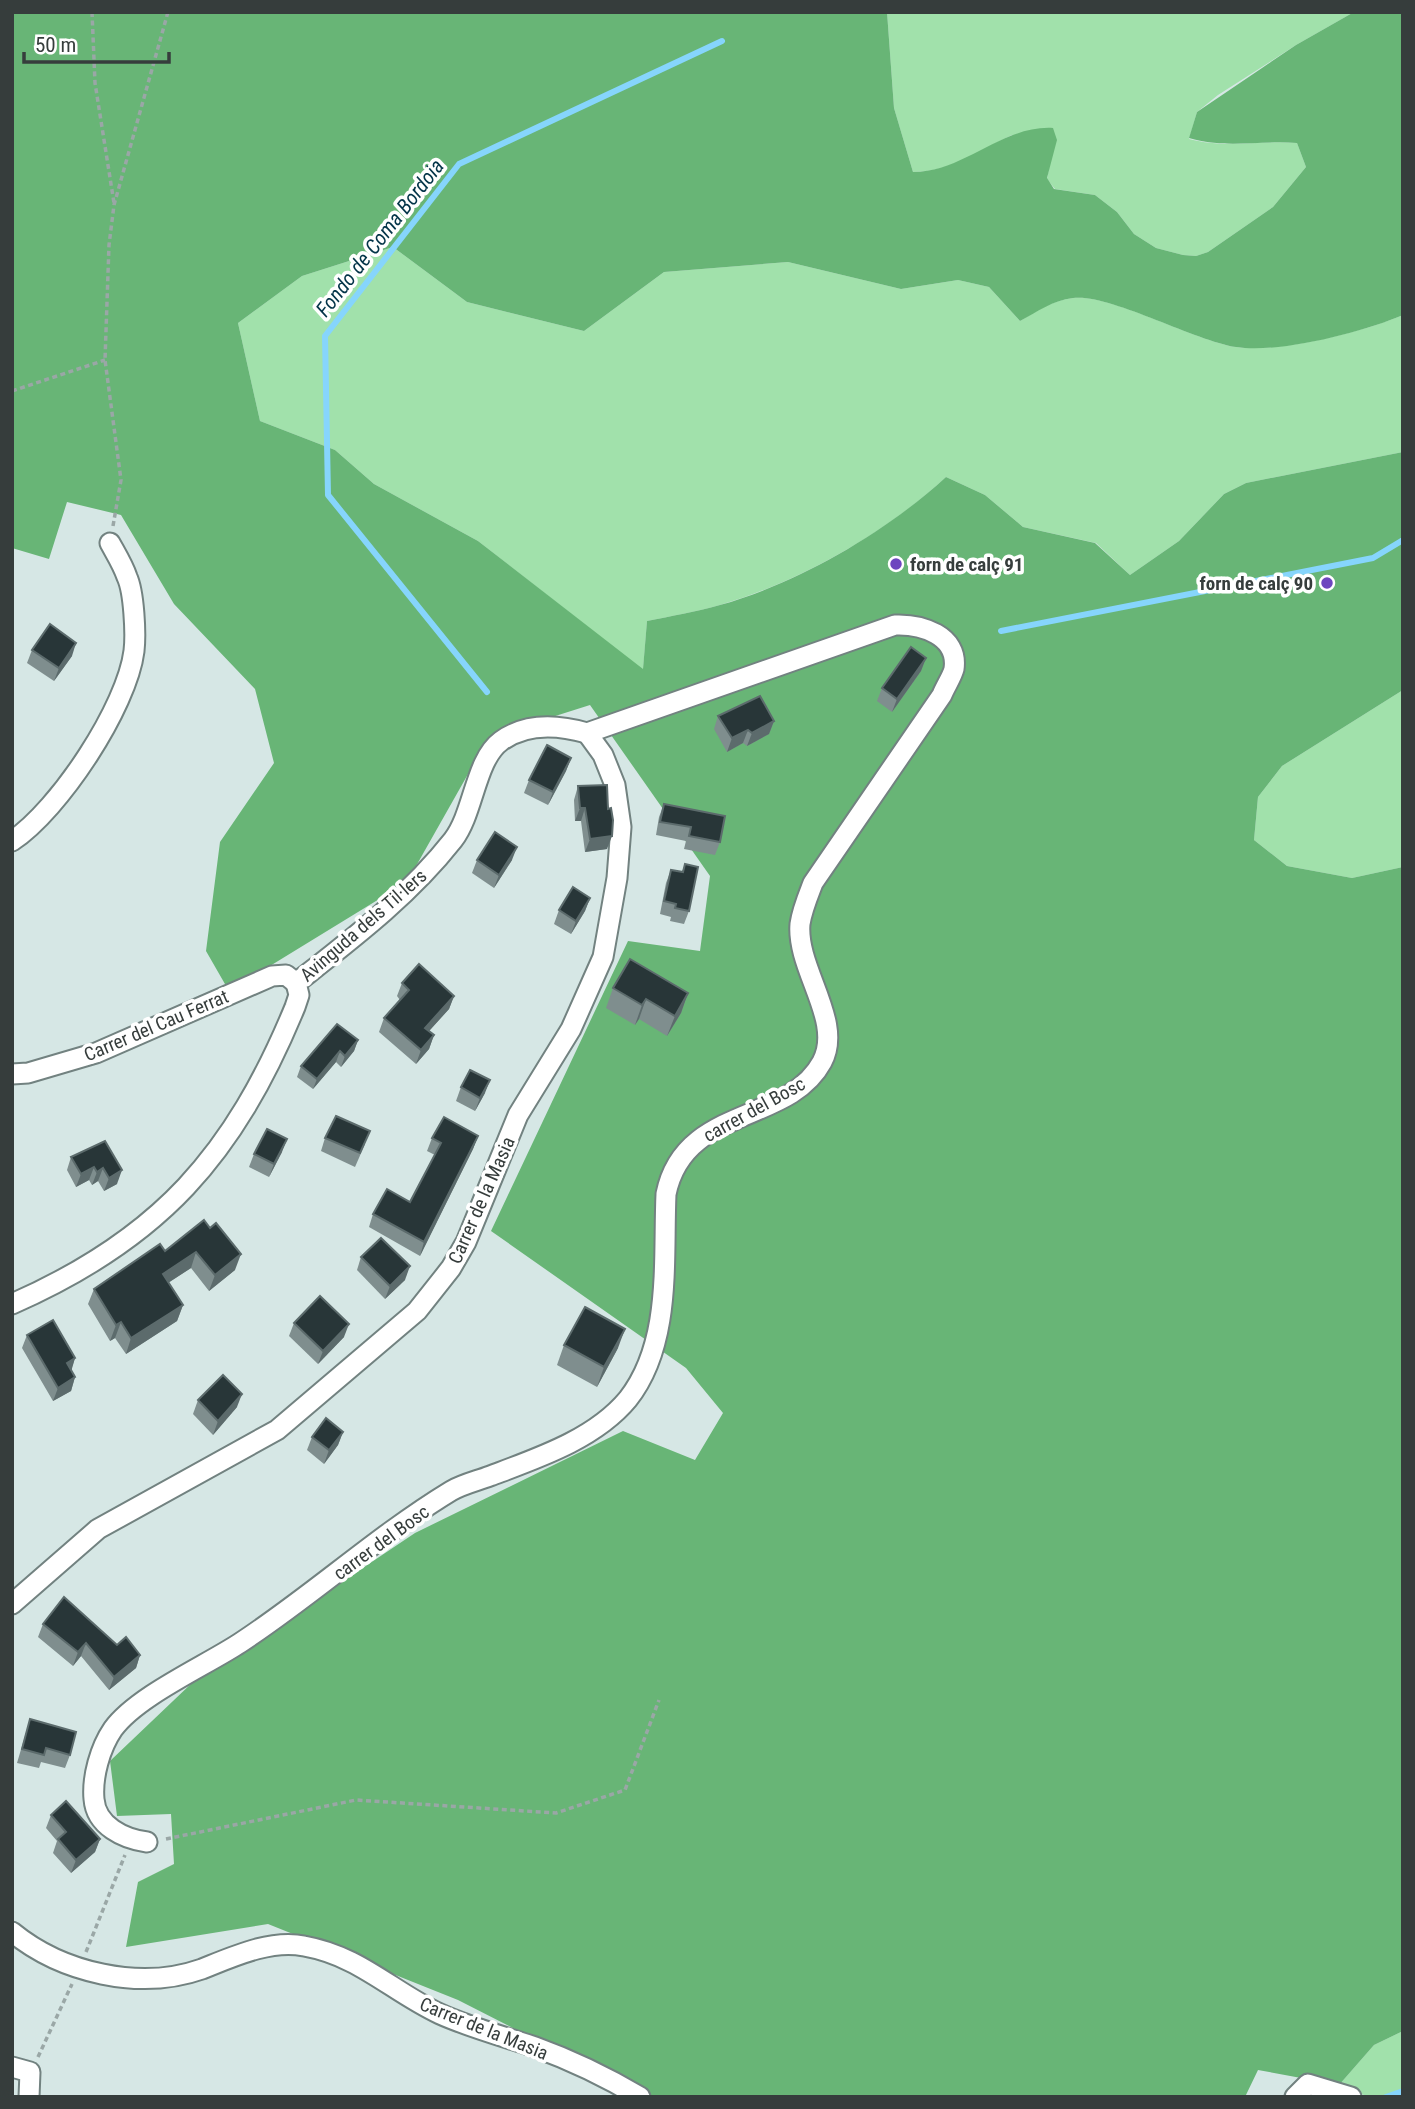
<svg xmlns="http://www.w3.org/2000/svg" width="1415" height="2109" font-family="'Roboto Condensed',sans-serif">
<style>
.green{fill:#a1e1ab}
.forest{fill:#68b576}
.lines{fill:none;stroke-linecap:round;stroke-linejoin:round}
.stream{stroke:#86d5fc;stroke-width:6}
.minor-casing{stroke:#728280;stroke-width:23}
.path{stroke:#9aa7a6;stroke-width:3.5;stroke-dasharray:5 3.5;stroke-linecap:butt}
.minor{stroke:#fff;stroke-width:19}
.wall{fill:#7f8e8e}
.shaded-wall{fill:#5c6b6c}
.building{fill:#283638;stroke:#5c6b6c;stroke-width:2}
.poi-dot{fill:#6d46bf;stroke:#fff;stroke-width:2.5}
.labels{text-anchor:middle;stroke-width:7;stroke-linejoin:round;paint-order:stroke}
.poi-label{font-size:19px;font-weight:bold;fill:#363d3c;stroke:#fff;text-anchor:start}
.street-label{font-size:19px;fill:#363d3c;stroke:#fff}
.water-label{font-size:21px;font-style:italic;fill:#033448;stroke:#fff}
</style>
<rect width="100%" height="100%" fill="#d6e7e5"/>
<!-- green -->
<g class="green">
<path d="M887 12H1354L1296 45 1218 95 1197 112 1189 139C1226 149 1259 140 1297 143L1306 167 1273 207 1208 252 1196 256 1183 255 1156 248 1134 234 1117 212 1095 195 1055 189 1047 179 1052 152 1012 135C979 151 950 172 913 172L894 108Z"/>
<path d="M393 247 467 302 584 331 664 272 788 262 901 289 958 280 989 287 1020 321C1037 311 1053 300 1073 298 1109 293 1193 340 1236 347 1279 353 1363 332 1403 315V452L1246 483 1224 494 1179 541 1130 575 1096 543 1023 527 985 495 946 477C886 533 799 582 720 605 696 612 671 616 647 621L643 670 478 541 374 484 335 450 260 421 238 323 302 276Z"/>
<path d="M1403 690V867L1352 878 1287 866 1254 840 1258 797 1282 766Z"/>
<path d="M1403 2031V2097H1369L1339 2085 1374 2045Z"/>
</g>
<!-- forest -->
<path class="forest" d="M12 12H887L894 108 913 172C964 172 1002 125 1053 128L1057 140 1047 178 1054 189 1095 195 1117 212 1134 234 1156 248 1183 255 1196 256 1208 252 1273 207 1306 167 1297 143C1259 140 1226 149 1189 138L1197 112 1296 45 1354 12H1403V315C1363 332 1279 354 1236 347 1193 340 1108 293 1073 298 1053 300 1037 312 1020 321L989 287 958 280 901 289 788 262 664 272 584 331 467 302 393 247 302 276 238 323 260 421 335 450 374 484 478 541 643 669 647 621C671 616 696 612 720 605 799 583 886 532 946 477L985 495 1023 527 1095 543 1130 575 1179 541 1224 494 1246 483 1403 452V690L1282 766 1258 797 1254 840 1287 866 1352 878 1403 867V2031L1374 2045 1339 2085 1258 2070 1245 2097H648L458 2000 268 1924 126 1947 138 1882 174 1864 171 1814 117 1816 110 1761 194 1681 415 1533 623 1431 695 1460 723 1413 686 1368 491 1231 628 941 700 951 710 876 590 705 489 737 407 882 229 991 206 951 220 842 274 763 255 689 174 604 121 515 67 502 49 559 12 548Z"/>
<g class="lines">
<!-- stream -->
<g class="stream">
<path d="M1001 631 1373 558 1403 540"/>
<path d="M487 692 328 495 325 336 459 164 722 41"/>
<path d="M1386 2097 1403 2091"/>
</g>
<!-- minor casing -->
<g class="minor-casing">
<g id="minor">
<path d="M12 841C59 810 127 707 134 651 136 634 134 592 127 577 123 565 116 554 110 543"/>
<path d="M12 1074 28 1073 96 1053 272 976 286 975 296 983"/>
<path d="M12 1304C160 1239 234 1155 295 1007L299 995 296 983C352 939 409 896 453 840 474 813 475 760 501 741 527 722 559 725 587 733"/>
<path d="M12 1604 98 1529 277 1430 417 1311 451 1268 466 1242 518 1115 571 1029 603 957 617 878 621 827 615 785 603 755 587 733"/>
<path d="M147 1842C124 1839 96 1826 94 1799 92 1777 100 1748 113 1729 137 1696 205 1666 240 1643 312 1596 377 1536 451 1491 463 1484 477 1481 490 1476 538 1458 595 1439 628 1399 672 1343 663 1261 666 1194 684 1105 788 1125 822 1062 844 1021 796 969 800 924 802 910 808 896 813 883L942 695C945 687 952 677 954 669 959 635 921 624 895 625L587 733"/>
<path d="M12 1932C62 1973 140 1991 202 1969 232 1957 271 1939 304 1946 360 1956 391 1991 440 2014 471 2028 503 2036 535 2047 571 2060 608 2078 640 2097"/>
<path d="M12 2067 30 2072 29 2097"/>
<path d="M1295 2097 1308 2084 1351 2097"/>
</g>
</g>
<!-- path -->
<g class="path">
<path d="M92 12 95 83 114 203"/>
<path d="M12 391 105 360"/>
<path d="M113 526 121 480 105 360 109 245 114 205 168 12"/>
<path d="M166 1839 356 1800 556 1813 625 1790 659 1700"/>
<path d="M86 1952 125 1855"/>
<path d="M38 2057 72 1984"/>
</g>
<!-- minor -->
<use href="#minor" class="minor"/>
</g>
<!-- wall -->
<g class="wall">
<path d="M32 650 72 656 54 681 27 663Z"/>
<path d="M926 658 921 671 892 712 877 701 882 688Z"/>
<path d="M718 716 774 721 769 734 747 746 743 743 727 752 714 729Z"/>
<path d="M571 758 566 771 548 805 524 793 529 780Z"/>
<path d="M578 786 607 849 585 852 581 821H575L574 800Z"/>
<path d="M664 804 720 842 715 855 684 849 686 841 656 835 659 817Z"/>
<path d="M477 860H512L494 888 472 873Z"/>
<path d="M685 864 689 911 684 924 670 921 671 917 660 914 666 883 671 870 682 872Z"/>
<path d="M590 898 585 911 571 934 554 924 559 910Z"/>
<path d="M402 983 454 996 449 1009 429 1031 434 1035 429 1049 416 1064 379 1032 384 1018 400 1000 397 996Z"/>
<path d="M613 988 688 993 681 1013 667 1036 639 1019 635 1025 606 1008Z"/>
<path d="M358 1040 354 1051 341 1067 336 1062 313 1089 297 1077 301 1066Z"/>
<path d="M461 1087 485 1093 475 1111 456 1101Z"/>
<path d="M478 1136 473 1149 420 1256 369 1227 373 1214 410 1202 435 1155 427 1151 432 1138Z"/>
<path d="M325 1138 365 1144 355 1167 321 1151Z"/>
<path d="M105 1141 117 1184 104 1191 98 1181 92 1185 89 1180 76 1187 67 1170 71 1157Z"/>
<path d="M282 1152 269 1177 249 1167 254 1154Z"/>
<path d="M204 1220 235 1270 209 1291 191 1268 168 1283 183 1305 177 1321 126 1354 115 1338 110 1341 88 1304 94 1289 165 1251Z"/>
<path d="M361 1257 405 1280 385 1299 357 1270Z"/>
<path d="M294 1323 344 1337 318 1364 289 1336Z"/>
<path d="M27 1335 75 1358 71 1370 75 1377 71 1391 53 1401 22 1348Z"/>
<path d="M564 1345 618 1348 597 1387 557 1365Z"/>
<path d="M198 1400 237 1407 213 1435 193 1414Z"/>
<path d="M343 1432 338 1445 324 1464 307 1450 312 1437Z"/>
<path d="M43 1624 117 1645 140 1655 136 1668 109 1690 81 1656 73 1666 38 1637Z"/>
<path d="M30 1719 70 1755 65 1768 41 1762 39 1768 17 1763Z"/>
<path d="M51 1815 100 1839 95 1852 71 1873 53 1853 57 1841 46 1828Z"/>
</g>
<!-- shaded-wall -->
<g class="shaded-wall">
<path d="M76 643 72 656 54 681 59 668Z"/>
<path d="M926 658 921 671 892 712 897 699Z"/>
<path d="M774 721 769 734 747 746 752 733Z"/>
<path d="M748 730 743 743 727 752 732 738Z"/>
<path d="M571 758 566 771 548 805 553 792Z"/>
<path d="M580 808H585L581 821H575Z"/>
<path d="M612 836 607 849 585 852 590 839Z"/>
<path d="M517 847 512 860 494 888 499 875Z"/>
<path d="M590 898 585 911 571 934 576 921Z"/>
<path d="M688 993 681 1013 667 1036 675 1016Z"/>
<path d="M454 996 449 1009 420 1041 425 1028Z"/>
<path d="M646 999 639 1019 635 1025 642 1005Z"/>
<path d="M434 1035 429 1049 416 1064 421 1050Z"/>
<path d="M358 1040 354 1051 341 1067 345 1056Z"/>
<path d="M340 1051 336 1062 313 1089 317 1079Z"/>
<path d="M490 1080 485 1093 475 1111 480 1098Z"/>
<path d="M478 1136 473 1149 420 1256 424 1242Z"/>
<path d="M287 1139 282 1152 269 1177 274 1164Z"/>
<path d="M94 1167 89 1180 76 1187 81 1174Z"/>
<path d="M103 1168 98 1181 92 1185 97 1172Z"/>
<path d="M122 1170 117 1184 104 1191 109 1178Z"/>
<path d="M196 1252 191 1268 157 1290 163 1274Z"/>
<path d="M241 1254 235 1270 209 1291 215 1275Z"/>
<path d="M410 1266 405 1280 385 1299 390 1286Z"/>
<path d="M183 1305 177 1321 126 1354 131 1338Z"/>
<path d="M121 1322 115 1338 110 1341 116 1325Z"/>
<path d="M349 1324 344 1337 318 1364 323 1351Z"/>
<path d="M625 1329 618 1348 597 1387 604 1367Z"/>
<path d="M75 1358 71 1372 67 1363Z"/>
<path d="M75 1377 71 1391 53 1401 58 1388Z"/>
<path d="M242 1394 237 1407 213 1435 218 1421Z"/>
<path d="M343 1432 338 1445 324 1464 329 1450Z"/>
<path d="M86 1643 81 1656 73 1666 78 1652Z"/>
<path d="M140 1655 136 1668 109 1690 114 1677Z"/>
<path d="M100 1839 95 1852 71 1873 76 1860Z"/>
</g>
<!-- building -->
<g class="building">
<path d="M50 624 76 643 59 668 32 650Z"/>
<path d="M911 647 926 658 897 699 882 688Z"/>
<path d="M760 696 774 721 752 733 748 730 732 738 718 716Z"/>
<path d="M547 745 571 758 553 792 529 780Z"/>
<path d="M607 785 608 809 611 808 613 820 612 836 590 839 585 808H580L578 786Z"/>
<path d="M664 804 725 816 720 842 689 836 691 827 660 822Z"/>
<path d="M495 832 517 847 499 875 477 860Z"/>
<path d="M685 864 698 867 689 911 675 908 676 904 664 901 671 870 683 872Z"/>
<path d="M573 887 590 898 576 921 559 910Z"/>
<path d="M630 959 688 993 675 1016 646 999 642 1005 613 988Z"/>
<path d="M419 964 454 996 425 1028 434 1035 421 1050 384 1018 409 990 402 983Z"/>
<path d="M337 1024 358 1040 345 1056 340 1051 317 1079 301 1066Z"/>
<path d="M470 1070 490 1080 480 1098 461 1087Z"/>
<path d="M336 1116 370 1131 360 1153 325 1138Z"/>
<path d="M444 1117 478 1136 424 1242 373 1214 387 1189 410 1202 441 1143 432 1138Z"/>
<path d="M267 1129 287 1139 274 1164 254 1154Z"/>
<path d="M105 1141 122 1170 109 1178 103 1168 97 1172 94 1167 81 1174 71 1157Z"/>
<path d="M204 1220 210 1228 216 1223 241 1254 215 1275 196 1252 163 1274 183 1305 131 1338 121 1322 116 1325 94 1289 160 1244 165 1251Z"/>
<path d="M381 1238 410 1266 390 1286 361 1257Z"/>
<path d="M320 1296 349 1324 323 1351 294 1323Z"/>
<path d="M585 1307 625 1329 604 1367 564 1345Z"/>
<path d="M53 1320 75 1358 67 1363 75 1377 58 1388 27 1335Z"/>
<path d="M223 1375 242 1394 218 1421 198 1400Z"/>
<path d="M326 1418 343 1432 329 1450 312 1437Z"/>
<path d="M64 1597 117 1645 126 1637 140 1655 114 1677 86 1643 78 1652 43 1624Z"/>
<path d="M30 1719 76 1732 70 1755 46 1748 44 1755 22 1749Z"/>
<path d="M66 1801 100 1839 76 1860 58 1839 66 1832 51 1815Z"/>
</g>
<!-- markers -->
<g class="poi-dot">
<circle cx="896" cy="564" r="7"/>
<circle cx="1327" cy="583" r="7"/>
</g>
<g class="labels">
<!-- poi labels -->
<g class="poi-label">
<text x="910" y="571">forn de calç 91</text>
<text x="1313" y="590" text-anchor="end">forn de calç 90</text>
</g>
<!-- street labels -->
<g class="street-label">
<text transform="translate(363 925) rotate(-41)" y="7">Avinguda dels Til·lers</text>
<text transform="translate(156 1025) rotate(-23)" y="7">Carrer del Cau Ferrat</text>
<text transform="translate(754 1109) rotate(-29)" y="7">carrer del Bosc</text>
<text transform="translate(481 1200) rotate(-66)" y="7">Carrer de la Masia</text>
<text transform="translate(381 1542) rotate(-36)" y="7">carrer del Bosc</text>
<text transform="translate(484 2028) rotate(22)" y="7">Carrer de la Masia</text>
</g>
<!-- water labels -->
<g class="water-label">
<text transform="translate(380 238) rotate(-52)" y="7">Fondo de Coma Bordoia</text>
</g>
</g>
<!-- border -->
<rect width="1415" height="2109" fill="none" stroke="#363d3c" stroke-width="28"/>
<!-- scale -->
<path d="M24 52v10h145v-10" fill="none" stroke="#363d3c" stroke-width="3.5"/>
<text x="35" y="52" font-size="21" fill="#363d3c" stroke="#ffffff" stroke-width="5" paint-order="stroke">50 m</text>
</svg>
